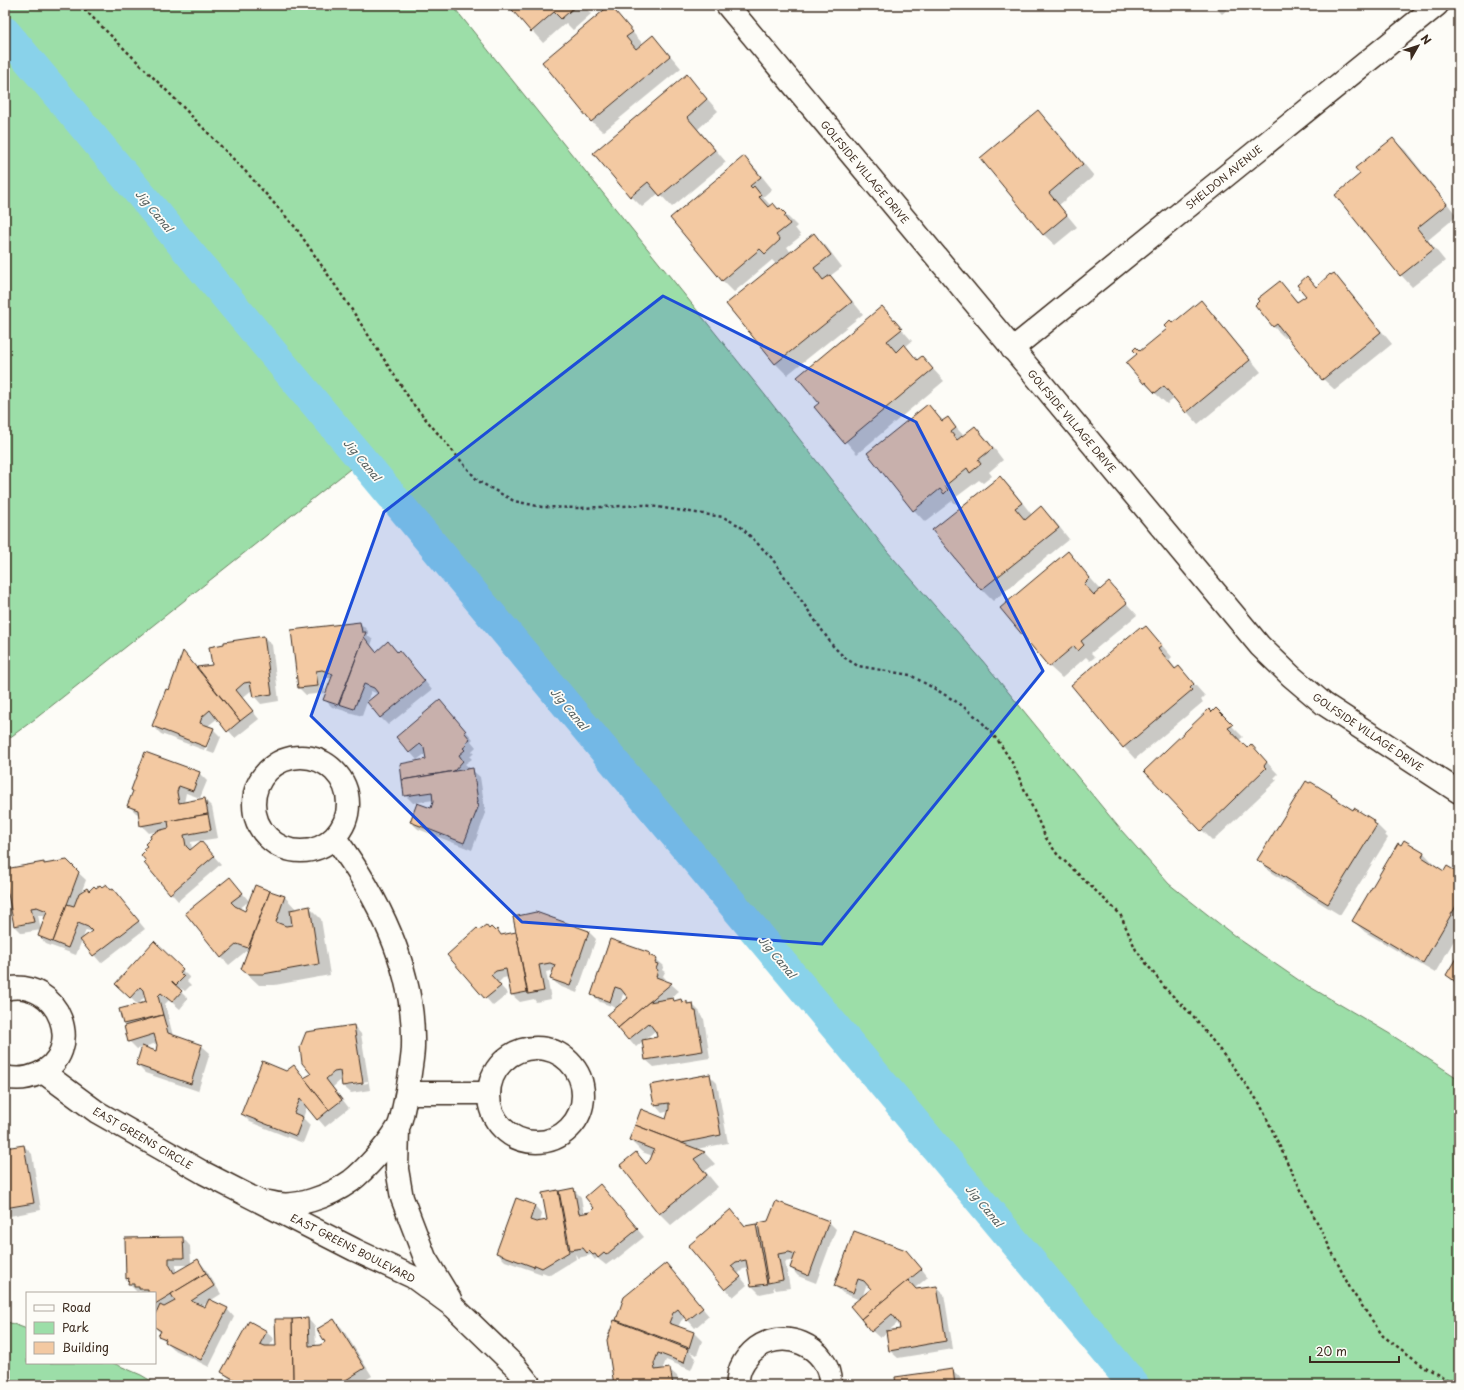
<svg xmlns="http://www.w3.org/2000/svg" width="1464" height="1390" font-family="'Playpen Sans',sans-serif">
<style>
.green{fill:#9cdea8;stroke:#6c8463}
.shadow{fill:#0003;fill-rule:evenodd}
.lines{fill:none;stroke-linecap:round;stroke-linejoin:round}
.canal{stroke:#89d2ea;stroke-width:31}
.building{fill:#f3c9a2;stroke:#3b2a1e}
.minor-casing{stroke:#3b2a1e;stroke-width:25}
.path{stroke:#3b2a1e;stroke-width:2.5;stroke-dasharray:3 3;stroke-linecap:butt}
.minor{stroke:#fdfcf7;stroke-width:22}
.marked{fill:#1d4ed8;fill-opacity:0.2;stroke:#1d4ed8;stroke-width:3;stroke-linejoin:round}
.labels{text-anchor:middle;stroke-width:3.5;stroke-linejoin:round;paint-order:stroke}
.street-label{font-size:10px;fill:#3b2a1e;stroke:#fdfcf7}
.water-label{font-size:11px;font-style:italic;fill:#525c5b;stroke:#fdfcf7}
</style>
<rect width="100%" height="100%" fill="#fdfcf7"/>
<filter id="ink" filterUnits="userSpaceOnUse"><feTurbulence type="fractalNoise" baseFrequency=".025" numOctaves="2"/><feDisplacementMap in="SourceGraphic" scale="8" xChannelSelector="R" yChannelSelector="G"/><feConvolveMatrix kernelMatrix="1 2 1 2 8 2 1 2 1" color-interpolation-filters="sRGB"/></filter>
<g filter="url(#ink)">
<!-- green -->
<g class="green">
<path d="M5 5H452L765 395 887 551 982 660 1121 830 1169 884 1236 937 1300 981 1390 1034 1459 1079V1385H1125L369 454 35 719 5 741Z"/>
<path d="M5 1321 27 1329V1363H113L141 1375 158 1385H5Z"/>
</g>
<!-- shadow -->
<g class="shadow">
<path d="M509 5H588L585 7 591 14 573 30 566 23 543 43Z"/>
<path d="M1213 5H1232L1222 14Z"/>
<path d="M610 7 643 44 653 36 664 48 681 68 603 132 591 121Z"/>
<path d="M687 76 718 111 698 129 726 162 672 207 659 193 642 207 631 196Z"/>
<path d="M1038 111 1050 123 1094 176 1059 205 1077 227 1055 245 1043 234Z"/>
<path d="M1393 139 1405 150 1457 216 1428 240 1445 261 1412 287 1401 275 1336 195 1362 175Z"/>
<path d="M744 157 756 169 772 189 763 197 771 206 779 210 780 209 797 226 795 228 801 236 787 247 791 253 814 235 826 246 842 267 830 276 841 287 863 314 787 375 776 364 728 304 777 265 772 260 734 292 722 280Z"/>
<path d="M1334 274 1345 286 1392 344 1335 390 1323 379 1288 336 1285 338 1273 326 1280 282 1299 303 1307 296V278L1317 288Z"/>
<path d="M1201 301 1212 313 1261 372 1198 424 1175 398 1167 404 1144 383 1140 352Z"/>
<path d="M882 307 912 341 905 347 918 361 922 357 944 381 857 454 815 407 820 403Z"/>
<path d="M928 405 944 422 948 419 964 436 975 427 987 439 1003 460 989 472 992 476 983 483 979 480 955 498 959 502 956 504 952 501 925 522 914 510 868 453Z"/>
<path d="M1000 477 1011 488 1032 515 1041 508 1053 519 1069 539 993 601 981 589Z"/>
<path d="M1068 553 1101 590 1109 584 1137 615 1091 653 1095 657 1090 661 1086 657 1062 678 1050 667 1001 608Z"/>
<path d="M360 623 368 631V636L373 640 371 645 377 652 388 643 398 652 399 651 407 659 432 690 388 725 380 717 378 694 371 691 362 716 332 707 324 699 332 678H323L325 693 306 695 299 688Z"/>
<path d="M1146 627 1172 657 1169 660 1176 669 1179 667 1205 696 1201 700 1203 702 1135 759 1124 747 1142 630Z"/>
<path d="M264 637 272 645 279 701 261 704 254 696 252 690 242 698 259 719 235 738 218 718 209 725 208 727 213 729 221 737 214 754 206 751 213 732H211L204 750 161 734 153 726 169 691 184 653 197 668 213 666Z"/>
<path d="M440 701 473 739 471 741 476 747 472 751 474 753 470 757 472 759 465 764 480 777 485 809 484 811 486 813 472 850 418 829 411 822 431 809 434 800 413 803 405 795 401 765 427 760 426 753 417 760 410 752Z"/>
<path d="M1212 713 1227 721 1243 737 1239 740 1248 749 1262 757 1278 774 1274 778 1277 780 1213 841 1202 830Z"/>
<path d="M199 773 207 781 200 798 186 793 184 803 204 799 212 807 218 838 191 842 192 850 201 842 221 864 178 901 171 893 147 861 146 851 157 831 149 833 141 825 139 814 136 813 129 806Z"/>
<path d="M1331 795 1338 802 1374 822 1386 834 1385 835 1388 838 1340 915 1270 872 1258 860Z"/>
<path d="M1404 841 1424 853 1435 865V866L1445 872 1459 874V932L1435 973 1365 932 1353 921Z"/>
<path d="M66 861 86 880 81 893 96 890 112 891 113 890 145 929 101 963 82 941 93 932 86 930 76 955 46 944 39 936 47 915H38L41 930 22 933 15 926 5 870 43 863 45 865Z"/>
<path d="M230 878 249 901 239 909 246 912 255 887 285 897 297 910 309 907 321 919 330 975 275 985H259L242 969 248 952 246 951 229 965 221 957ZM292 919 293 925 290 926Z"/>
<path d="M536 913 589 932 596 939 577 993 559 986 552 979 554 970 546 972 551 999 536 1002 534 999 520 1002 512 995 509 977 503 978 498 983 508 994 493 1006 449 955 479 931 489 930 502 936 517 933Z"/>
<path d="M154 943 190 978 187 981 191 985 185 991 180 988 179 990 188 999 180 1009 169 1000 165 1004 173 1036 202 1046 210 1053 198 1091 145 1073 137 1065 157 1052V1043L137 1049 129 1041 126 1026 124 1024 120 1009 147 1003 145 996 138 1005 124 992Z"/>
<path d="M649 953 664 966 662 970 665 972 663 976 666 979 665 981 671 984 679 991 668 1000 672 999 675 1001 681 1000 683 1003 687 1002 689 1004H692L700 1012 701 1016 704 1019 710 1058 654 1067 646 1060 643 1041 636 1047 609 1015 617 1008 600 1002 592 994ZM623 994 629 998 619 1007ZM656 1030 658 1038 644 1040Z"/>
<path d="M1459 955V987L1447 975Z"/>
<path d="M354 1026 361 1034 370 1090 351 1093 343 1086 342 1079 333 1087 349 1108 325 1127 307 1106 303 1118 310 1125 303 1143 250 1122 242 1114 286 1072 294 1066 305 1079 312 1074ZM368 1081V1083L348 1086V1084Z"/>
<path d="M709 1075 717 1083 728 1143 696 1149 704 1152 715 1164 705 1171 718 1187 671 1225 659 1213 636 1154 647 1164 651 1161 653 1156 642 1152 630 1140 639 1127 636 1124 666 1121 670 1111 662 1113 655 1105 651 1086Z"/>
<path d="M5 1141 7 1143 5 1150Z"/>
<path d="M24 1146 32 1154 41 1210 5 1217V1165L8 1164Z"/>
<path d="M600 1185 644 1237 614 1261 613 1260 606 1265 597 1258 595 1260 591 1255 578 1258 575 1254 576 1259 550 1275 542 1272V1274L505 1261 497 1253 517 1200 535 1206 542 1214 540 1222 548 1220 558 1192 561 1194 573 1189 581 1197 584 1214 590 1213 595 1208Z"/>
<path d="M776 1202 829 1222 836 1229 816 1283 798 1276 791 1268 794 1260 785 1262 790 1288 776 1290 773 1286 774 1291 760 1294 752 1286 749 1268 743 1269 738 1274 747 1285 733 1297 689 1246 739 1218 746 1227 755 1225 760 1230 769 1222Z"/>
<path d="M183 1238 190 1246 191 1264 198 1260 205 1268 221 1294 210 1301 227 1309 234 1317 209 1367 173 1349 160 1336 161 1333 155 1328 156 1316 155 1314V1293H142L140 1291 137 1292 129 1284V1281L127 1278ZM176 1265H190L176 1274ZM209 1301 206 1309 201 1307Z"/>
<path d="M914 1259 928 1277 915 1288 917 1290 936 1287 944 1294 953 1349 898 1358 890 1351 887 1332 880 1338 872 1331 860 1300 843 1293 835 1286ZM866 1286 873 1289 862 1298ZM900 1321 901 1330 887 1332Z"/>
<path d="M666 1264 709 1316 695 1328 685 1317 681 1321 678 1327 694 1333 702 1341 697 1355 690 1352 696 1358 691 1370 666 1360 662 1370 669 1369 677 1376 679 1385H615L608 1340 625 1298Z"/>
<path d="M308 1319 315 1327 316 1347 320 1346 326 1342 334 1320 342 1328 372 1376 357 1385H240L230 1379 222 1372 266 1332 274 1339 269 1347H277Z"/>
<path d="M952 1370 960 1377 961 1385H897Z"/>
</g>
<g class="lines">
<!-- canal -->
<path class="canal" d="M5 32 1134 1385"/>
</g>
<!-- building -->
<g class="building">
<path d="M508 5H577L561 19 554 12 531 32Z"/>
<path d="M610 5 633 32 626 37 636 49 653 35 670 56 591 122 542 62Z"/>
<path d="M687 74 707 99 687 117 715 150 660 196 648 182 630 197 593 153Z"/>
<path d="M1038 110 1083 164 1049 193 1067 215 1043 235 980 158Z"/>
<path d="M1393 138 1447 204 1417 228 1434 249 1400 276 1335 195 1360 174 1355 168Z"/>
<path d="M744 156 761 177 750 186 752 188 754 186 761 195 759 197 768 207 773 203 778 209 780 208 786 214 784 216 790 224 776 235 780 240 765 254 760 249 722 281 670 218Z"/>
<path d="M814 233 831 255 814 268 823 280 830 275 852 302 775 364 726 304Z"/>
<path d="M1334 273 1381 332 1322 380 1277 324 1273 327 1255 305 1259 301 1257 299 1280 281 1297 302 1306 296 1297 285 1307 276 1316 287 1330 274 1331 275Z"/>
<path d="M1201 300 1250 360 1186 413 1164 386 1155 393 1145 382 1144 384 1126 363 1137 354 1133 350 1136 347 1140 351 1167 329 1164 326 1170 320 1173 323Z"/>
<path d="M882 306 902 329 887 341 896 352 904 344 917 360 922 356 933 369 844 443 814 407 819 403 797 377Z"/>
<path d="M928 404 942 421 948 417 956 428 951 432 957 440 975 426 993 448 978 460 981 464 970 473 967 468 945 486 948 490 944 494 940 489 913 511 867 453Z"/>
<path d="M1000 476 1022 503 1015 508 1025 520 1041 506 1059 528 981 590 932 530Z"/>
<path d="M1068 551 1090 578 1084 584 1094 595 1109 582 1127 603 1081 641 1084 645 1078 651 1074 646 1049 667 1000 608Z"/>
<path d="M360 622 362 632H366L338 705 323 700 333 674 322 670 316 671 318 686 298 688 291 630Z"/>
<path d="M1146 626 1162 645 1158 648 1175 669 1179 666 1194 684 1190 688 1192 690 1123 748 1071 685 1140 627 1142 629Z"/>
<path d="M264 636 272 694 253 697 250 682 244 683 236 690 253 711 240 721 197 667 212 665 209 647 224 644V642Z"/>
<path d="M364 637 376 652 388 641 397 652 399 650 425 681 380 718 367 702 378 693 374 688 364 684 354 709 339 704Z"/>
<path d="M183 651 240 721 227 732 210 710 202 717 200 723 214 728 206 747 152 726 166 689 169 690Z"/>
<path d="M440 700 466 731 465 733 470 739 465 743 467 745 463 748 465 750 459 755 463 761 454 771 402 780 400 764 426 759 424 748 420 744 409 753 396 737Z"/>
<path d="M1216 708 1233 725 1228 728 1247 748 1251 744 1267 762 1264 766 1266 768 1201 831 1144 771 1209 709 1212 712Z"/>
<path d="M145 752 200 772 193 791 179 786 177 792 179 803 205 798 208 814 140 826 138 810 127 806 133 791 131 790Z"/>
<path d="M473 768 478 801 477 804 479 805 464 843 410 822 417 803 431 808 433 802 432 792 404 796 402 780Z"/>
<path d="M1306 781 1309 783 1311 782 1332 795 1331 796 1353 810 1354 808 1375 821 1374 823 1377 825 1328 904 1257 860Z"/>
<path d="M208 814 211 830 184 835 186 846 190 850 201 841 214 856 170 894 144 863 146 861 141 855 145 851 143 849 147 846 145 844 151 838 150 836 157 831 169 828 168 821Z"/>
<path d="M1404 840 1424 852 1422 857 1444 871 1447 866 1459 873V901L1423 963 1352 921 1398 843 1401 845Z"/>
<path d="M67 860 79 872 53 942 38 936 47 911 37 907 31 908 34 922 14 926 5 878V869L44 862V864Z"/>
<path d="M230 877 243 893 231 902 235 906 245 911 255 885 270 891 248 948 237 944 221 958 185 913Z"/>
<path d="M106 884 111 890 113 889 139 921 93 956 80 940 92 931 88 927 78 923 68 948 53 942 67 904 74 906 79 893 87 888 89 891 94 886 96 888 100 885 102 887Z"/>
<path d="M270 891 285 896 276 922 286 926 292 925 290 910 310 906 319 964 263 974H247L241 969Z"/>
<path d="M536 912 589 931 570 986 550 979 555 965 550 963 539 965 544 991 528 994 513 917Z"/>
<path d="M486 925 489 929 491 927 495 931 497 929 501 935 516 932 527 992 511 995 506 969 496 971 491 975 501 986 485 999 447 955 477 928 479 930Z"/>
<path d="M610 939 650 953 649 955 657 958 655 963 658 964 656 969 658 970 656 977 672 983 618 1028 607 1015 628 998 621 989 615 987 610 1002 591 995Z"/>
<path d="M154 941 183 969 180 973 184 977 176 985 172 981V982L182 991 172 1002 161 993 158 996 163 1015 123 1024 119 1009 146 1002 143 990 140 987 130 998 115 984Z"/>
<path d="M1459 953V984L1446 975Z"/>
<path d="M673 998 674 1001 681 999 682 1002 687 1001V1004L693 1003 694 1011H696L703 1051 645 1060 642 1040 657 1037 656 1032 649 1023 628 1040 618 1028 649 1002Z"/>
<path d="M163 1015 168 1033 202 1045 191 1084 136 1065 142 1046 156 1051 157 1045 154 1034 128 1042 124 1026Z"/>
<path d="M354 1025 363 1083 342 1086 340 1071 334 1072 326 1079 342 1100 329 1110 304 1078 311 1074 302 1063 300 1047 306 1032Z"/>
<path d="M262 1061 286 1071 294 1065 329 1110 317 1120 300 1099 294 1113 303 1117 296 1136 241 1114Z"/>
<path d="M710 1074 721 1135 682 1143 635 1125 641 1109 666 1119 669 1109V1103L654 1105 650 1085Z"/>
<path d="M635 1125 705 1152 694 1159 707 1175 659 1214 620 1165 636 1152 646 1164 650 1160 654 1150 629 1140Z"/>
<path d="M24 1145 34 1203 5 1208V1164L7 1163 5 1148Z"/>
<path d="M600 1184 638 1229 606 1255 604 1253 598 1258 595 1254 593 1255 589 1251 587 1253 583 1248 570 1250 559 1191 574 1188 579 1214 590 1212 594 1208 585 1197Z"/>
<path d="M558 1190 569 1252 542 1268 535 1265 534 1267 496 1253 516 1198 535 1205 530 1220 536 1222 547 1220 542 1193Z"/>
<path d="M776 1201 829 1221 809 1276 790 1268 795 1254 789 1252 778 1254 783 1280 768 1283 758 1223 768 1221Z"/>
<path d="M731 1209 745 1226 756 1224 767 1284 751 1286 746 1260 736 1262 731 1266 741 1277 725 1290 688 1246Z"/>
<path d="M854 1231 906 1250 922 1269 861 1319 850 1306 871 1289 864 1281 858 1279 853 1293 834 1286Z"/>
<path d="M183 1237 184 1258H169V1264L174 1273 198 1259 206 1273 155 1304V1293H148V1289H139V1287H134V1284H128L129 1278 126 1279 125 1238Z"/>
<path d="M666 1263 703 1308 687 1321 678 1309 673 1313 669 1323 694 1332 689 1348 616 1320 624 1297Z"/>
<path d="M206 1273 214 1286 191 1301 205 1307 209 1299 228 1308 201 1360 165 1342 166 1339 158 1336 161 1331 155 1327V1316L160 1305 164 1307 175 1301 171 1294Z"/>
<path d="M908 1280 916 1289 937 1286 946 1341 889 1351 886 1331 900 1329 899 1323 892 1314 871 1332 861 1319Z"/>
<path d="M308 1318 309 1346 320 1345 325 1342 317 1329 334 1319 365 1368 338 1385H321L320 1384 314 1385 312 1381 306 1385H293L292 1319Z"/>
<path d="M275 1319H292L293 1385H244L221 1372 249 1321 267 1331 260 1344 265 1346H276Z"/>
<path d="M614 1320 688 1349 684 1363 658 1353 654 1364 655 1370 670 1368 673 1385H614L607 1340Z"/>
<path d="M953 1369 955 1385H896L895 1377Z"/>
</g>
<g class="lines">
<!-- minor casing -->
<g class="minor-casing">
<g id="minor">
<path d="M727 5 1260 646 1291 676 1324 704 1459 792"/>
<path d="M1012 349 1437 5"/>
<circle cx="301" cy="804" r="47"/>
<path d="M5 989C60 976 87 1053 38 1074 27 1079 17 1080 5 1077"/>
<circle cx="536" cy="1095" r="47"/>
<path d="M43 1072 97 1112 204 1173 355 1250 413 1277 454 1307 515 1366 530 1385"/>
<path d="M407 1093H489"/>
<path d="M398 1129 397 1169 402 1198 425 1258 450 1299"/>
<path d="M269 1202C295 1210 330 1196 351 1181 365 1170 388 1145 397 1129 400 1125 401 1119 402 1115 405 1101 408 1088 410 1073 411 1065 413 1055 413 1046 415 970 379 898 335 838"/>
<path d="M737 1385C738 1381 738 1377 739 1373 741 1365 746 1358 752 1352 780 1325 831 1345 830 1385"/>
</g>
</g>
<!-- path -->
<path class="path" d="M80 5 175 99 248 174 296 228 350 307 413 404 478 481 514 501 542 507 580 508 644 505 723 517 740 526 771 557 833 646 845 658 858 666 910 675 937 690 960 704 980 720 999 742 1013 764 1046 838 1057 854 1120 914 1136 950 1165 988 1195 1018 1233 1067 1260 1104 1288 1164 1351 1290 1383 1336 1424 1366 1454 1385"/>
<!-- minor -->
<use href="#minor" class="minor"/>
</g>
</g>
<!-- marked area -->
<path class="marked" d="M663 296 916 422 1043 671 822 944 522 922 311 716 384 512Z"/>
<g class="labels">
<!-- street labels -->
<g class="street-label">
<text transform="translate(865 172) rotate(50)" y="4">GOLFSIDE VILLAGE DRIVE</text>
<text transform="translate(1224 177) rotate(-39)" y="4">SHELDON AVENUE</text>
<text transform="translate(1072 421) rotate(50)" y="4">GOLFSIDE VILLAGE DRIVE</text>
<text transform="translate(1368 732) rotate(34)" y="4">GOLFSIDE VILLAGE DRIVE</text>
<text transform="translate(143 1138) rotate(30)" y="4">EAST GREENS CIRCLE</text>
<text transform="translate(353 1248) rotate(27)" y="4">EAST GREENS BOULEVARD</text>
</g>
<!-- water labels -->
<g class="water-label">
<text transform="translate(154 211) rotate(50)" y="4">Jig Canal</text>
<text transform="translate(362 460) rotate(50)" y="4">Jig Canal</text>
<text transform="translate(569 709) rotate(50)" y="4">Jig Canal</text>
<text transform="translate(777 957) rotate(50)" y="4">Jig Canal</text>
<text transform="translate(984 1206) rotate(50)" y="4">Jig Canal</text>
</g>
</g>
<!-- margin -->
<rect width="1464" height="1390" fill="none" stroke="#fdfcf7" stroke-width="20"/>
<rect x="10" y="10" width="1444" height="1370" fill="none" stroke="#3b2a1e" stroke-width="1.5" filter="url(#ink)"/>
<!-- legend -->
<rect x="26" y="1292" width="130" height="72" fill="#fdfcf7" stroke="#afa8a0"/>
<rect x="34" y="1305" width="20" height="6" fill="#fdfcf7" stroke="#afa8a0"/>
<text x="62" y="1312" font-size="12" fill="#3b2a1e">Road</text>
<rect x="34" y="1322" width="20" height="12" fill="#9cdea8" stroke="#afa8a0"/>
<text x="62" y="1332" font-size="12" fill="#3b2a1e">Park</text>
<rect x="34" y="1342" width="20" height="12" fill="#f3c9a2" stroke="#afa8a0"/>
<text x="62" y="1352" font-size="12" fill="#3b2a1e">Building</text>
<!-- north arrow -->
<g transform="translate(1418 46) rotate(51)" stroke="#fdfcf7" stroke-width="3" paint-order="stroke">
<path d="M0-3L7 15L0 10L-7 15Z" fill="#3b2a1e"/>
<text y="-6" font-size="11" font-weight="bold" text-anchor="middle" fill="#3b2a1e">N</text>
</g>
<!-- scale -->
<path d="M1310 1356v6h89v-6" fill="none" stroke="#3b2a1e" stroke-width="2"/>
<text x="1316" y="1356" font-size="12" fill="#3b2a1e" stroke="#fdfcf7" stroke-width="3" paint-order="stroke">20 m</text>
</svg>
